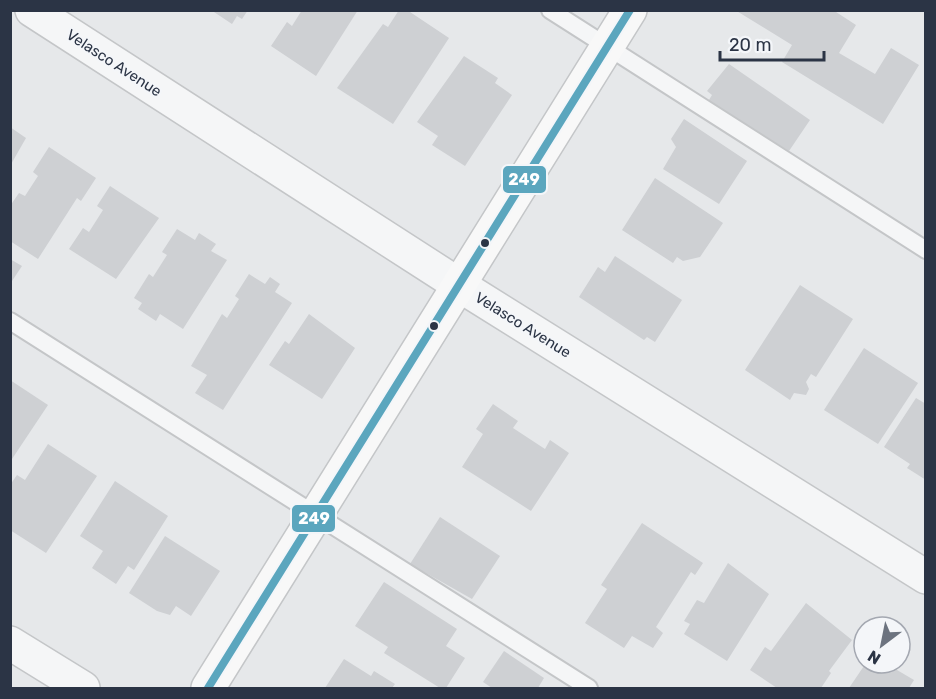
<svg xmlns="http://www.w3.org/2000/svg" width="936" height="699" font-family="Rubik,sans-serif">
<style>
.building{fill:#ced0d3}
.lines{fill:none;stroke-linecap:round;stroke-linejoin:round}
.service-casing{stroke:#c4c6c8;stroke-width:20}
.minor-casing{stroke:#c4c6c8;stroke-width:36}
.secondary-casing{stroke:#c4c6c8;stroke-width:36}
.service{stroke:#f5f6f7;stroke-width:16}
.minor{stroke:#f5f6f7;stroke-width:33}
.secondary{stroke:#f8f8f8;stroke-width:33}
.bus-1-casing{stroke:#f4f6f9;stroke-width:12}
.bus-1{stroke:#5ba6be;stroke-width:8}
.bus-dot{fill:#2b3445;stroke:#f4f6f9;stroke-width:2}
.labels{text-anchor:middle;stroke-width:4.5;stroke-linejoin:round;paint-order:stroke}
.street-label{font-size:15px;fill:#2b3445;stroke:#f4f6f9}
.line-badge{stroke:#f4f6f9;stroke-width:2}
.badge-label{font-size:16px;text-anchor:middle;font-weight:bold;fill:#fff}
</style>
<rect width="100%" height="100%" fill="#e6e8ea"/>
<!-- building -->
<g class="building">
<path d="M211 10H248L242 19 237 16 232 24Z"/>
<path d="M302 10H358L316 76 271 46 287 22 292 26Z"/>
<path d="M399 10H407L449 38 393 124 337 88 383 24 388 27Z"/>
<path d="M735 10H833L856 25 839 53 875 74 891 48 919 65 883 124 782 62 792 45Z"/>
<path d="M464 56 498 78 495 83 512 95 465 166 432 145 438 136 417 122Z"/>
<path d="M729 64 810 120 789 151 774 142 770 149 704 108 712 95 707 91Z"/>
<path d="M684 119 747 161 719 204 663 169 676 147 671 139Z"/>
<path d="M10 127 26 138 10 166Z"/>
<path d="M49 147 96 178 81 201 77 198 38 259 10 241V206L19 193 25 196 38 176 33 172Z"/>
<path d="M655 178 723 223 700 257 683 261 677 257 673 263 622 230Z"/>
<path d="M110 186 159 218 116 279 69 249 83 228 89 232 103 210 97 206Z"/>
<path d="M177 229 195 240 199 233 216 244 211 251 227 260 183 329 160 314 156 321 138 309 142 303 134 298 149 274 153 277 167 255 162 252Z"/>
<path d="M615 256 682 300 655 342 647 337 644 340 579 297 598 267 605 272Z"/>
<path d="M10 259 22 266 10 284Z"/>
<path d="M249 274 265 284 270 277 280 284 275 292 292 303 223 410 195 393 207 375 191 366 222 314 227 318 239 299 235 296Z"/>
<path d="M800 285 853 319 816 377 811 374 806 382 809 389 806 395 794 393 790 400 745 370Z"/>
<path d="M309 314 355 348 322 399 269 365 285 341 289 344Z"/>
<path d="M864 348 918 383 878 444 824 410Z"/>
<path d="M10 380 48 405 10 462Z"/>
<path d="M916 398 926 404V480L907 468 910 464 884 447Z"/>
<path d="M493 404 518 421 513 428 545 449 550 440 569 453 531 511 462 467 483 434 476 429Z"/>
<path d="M48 444 97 476 46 553 10 530V485L17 475 25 480Z"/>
<path d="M115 481 168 516 134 570 128 566 116 584 92 568 103 551 80 536Z"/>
<path d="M440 517 500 556 472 599 410 564Z"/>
<path d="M642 523 703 563 695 575 691 572 656 627 663 633 653 648 632 636 624 648 585 623 607 589 601 585Z"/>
<path d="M165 536 220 571 191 616 176 606 170 615 157 611 129 593Z"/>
<path d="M728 563 769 594 727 661 684 634 690 624 684 621 697 600 704 603Z"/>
<path d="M384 582 457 629 446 646 465 658 446 688H440L384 653 388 647 355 626Z"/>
<path d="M806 603 852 640 829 671 831 673 821 688H777L750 670 765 647 771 651Z"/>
<path d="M504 651 544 678 538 688H492L483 682Z"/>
<path d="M344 659 371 676 374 671 395 684 392 688H325Z"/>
<path d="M866 663H899L897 670 914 680 909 688H849Z"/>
</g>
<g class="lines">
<!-- service casing -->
<g class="service-casing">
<g id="service">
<path d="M550 10 926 250"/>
<path d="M10 321 589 688"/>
</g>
</g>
<!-- minor casing -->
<g class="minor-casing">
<g id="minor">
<path d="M32 10 459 285 926 577"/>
<path d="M10 643 83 688"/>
</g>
</g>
<!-- secondary casing -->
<g class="secondary-casing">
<path id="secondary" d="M208 688 630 10"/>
</g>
<!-- service -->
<use href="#service" class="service"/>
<!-- minor -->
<use href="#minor" class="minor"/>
<!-- secondary -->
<use href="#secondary" class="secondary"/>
<!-- bus-1 casing -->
<g class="bus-1-casing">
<path id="bus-1" d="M208 688 630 10"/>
</g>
<!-- bus-1 -->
<use href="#bus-1" class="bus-1"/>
</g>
<!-- markers -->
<g class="bus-dot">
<circle cx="485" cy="243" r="5"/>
<circle cx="434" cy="326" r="5"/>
</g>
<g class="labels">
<!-- street labels -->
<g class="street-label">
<text transform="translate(114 63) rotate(33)" y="5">Velasco Avenue</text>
<text transform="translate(523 325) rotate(32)" y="5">Velasco Avenue</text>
</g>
</g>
<g class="line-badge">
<rect x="502" y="165" width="45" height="29" rx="6" fill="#5ba6be"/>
<rect x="291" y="504" width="45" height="29" rx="6" fill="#5ba6be"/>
</g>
<g class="badge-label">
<text x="524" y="185">249</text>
<text x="314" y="524">249</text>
</g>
<!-- border -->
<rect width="936" height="699" fill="none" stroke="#2b3445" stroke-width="24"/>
<!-- north arrow -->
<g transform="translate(882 645) rotate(212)"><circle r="28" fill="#f4f6f9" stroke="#a4a8b1" stroke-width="1.5"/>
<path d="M0-4.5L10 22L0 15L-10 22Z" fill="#6c737f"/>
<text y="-9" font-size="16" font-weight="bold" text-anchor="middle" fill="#2b3445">N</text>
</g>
<!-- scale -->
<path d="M720 51v9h104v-9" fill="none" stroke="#2b3445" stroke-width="3"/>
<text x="729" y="51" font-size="18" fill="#2b3445" stroke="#f4f6f9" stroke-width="4.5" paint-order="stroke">20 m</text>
</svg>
